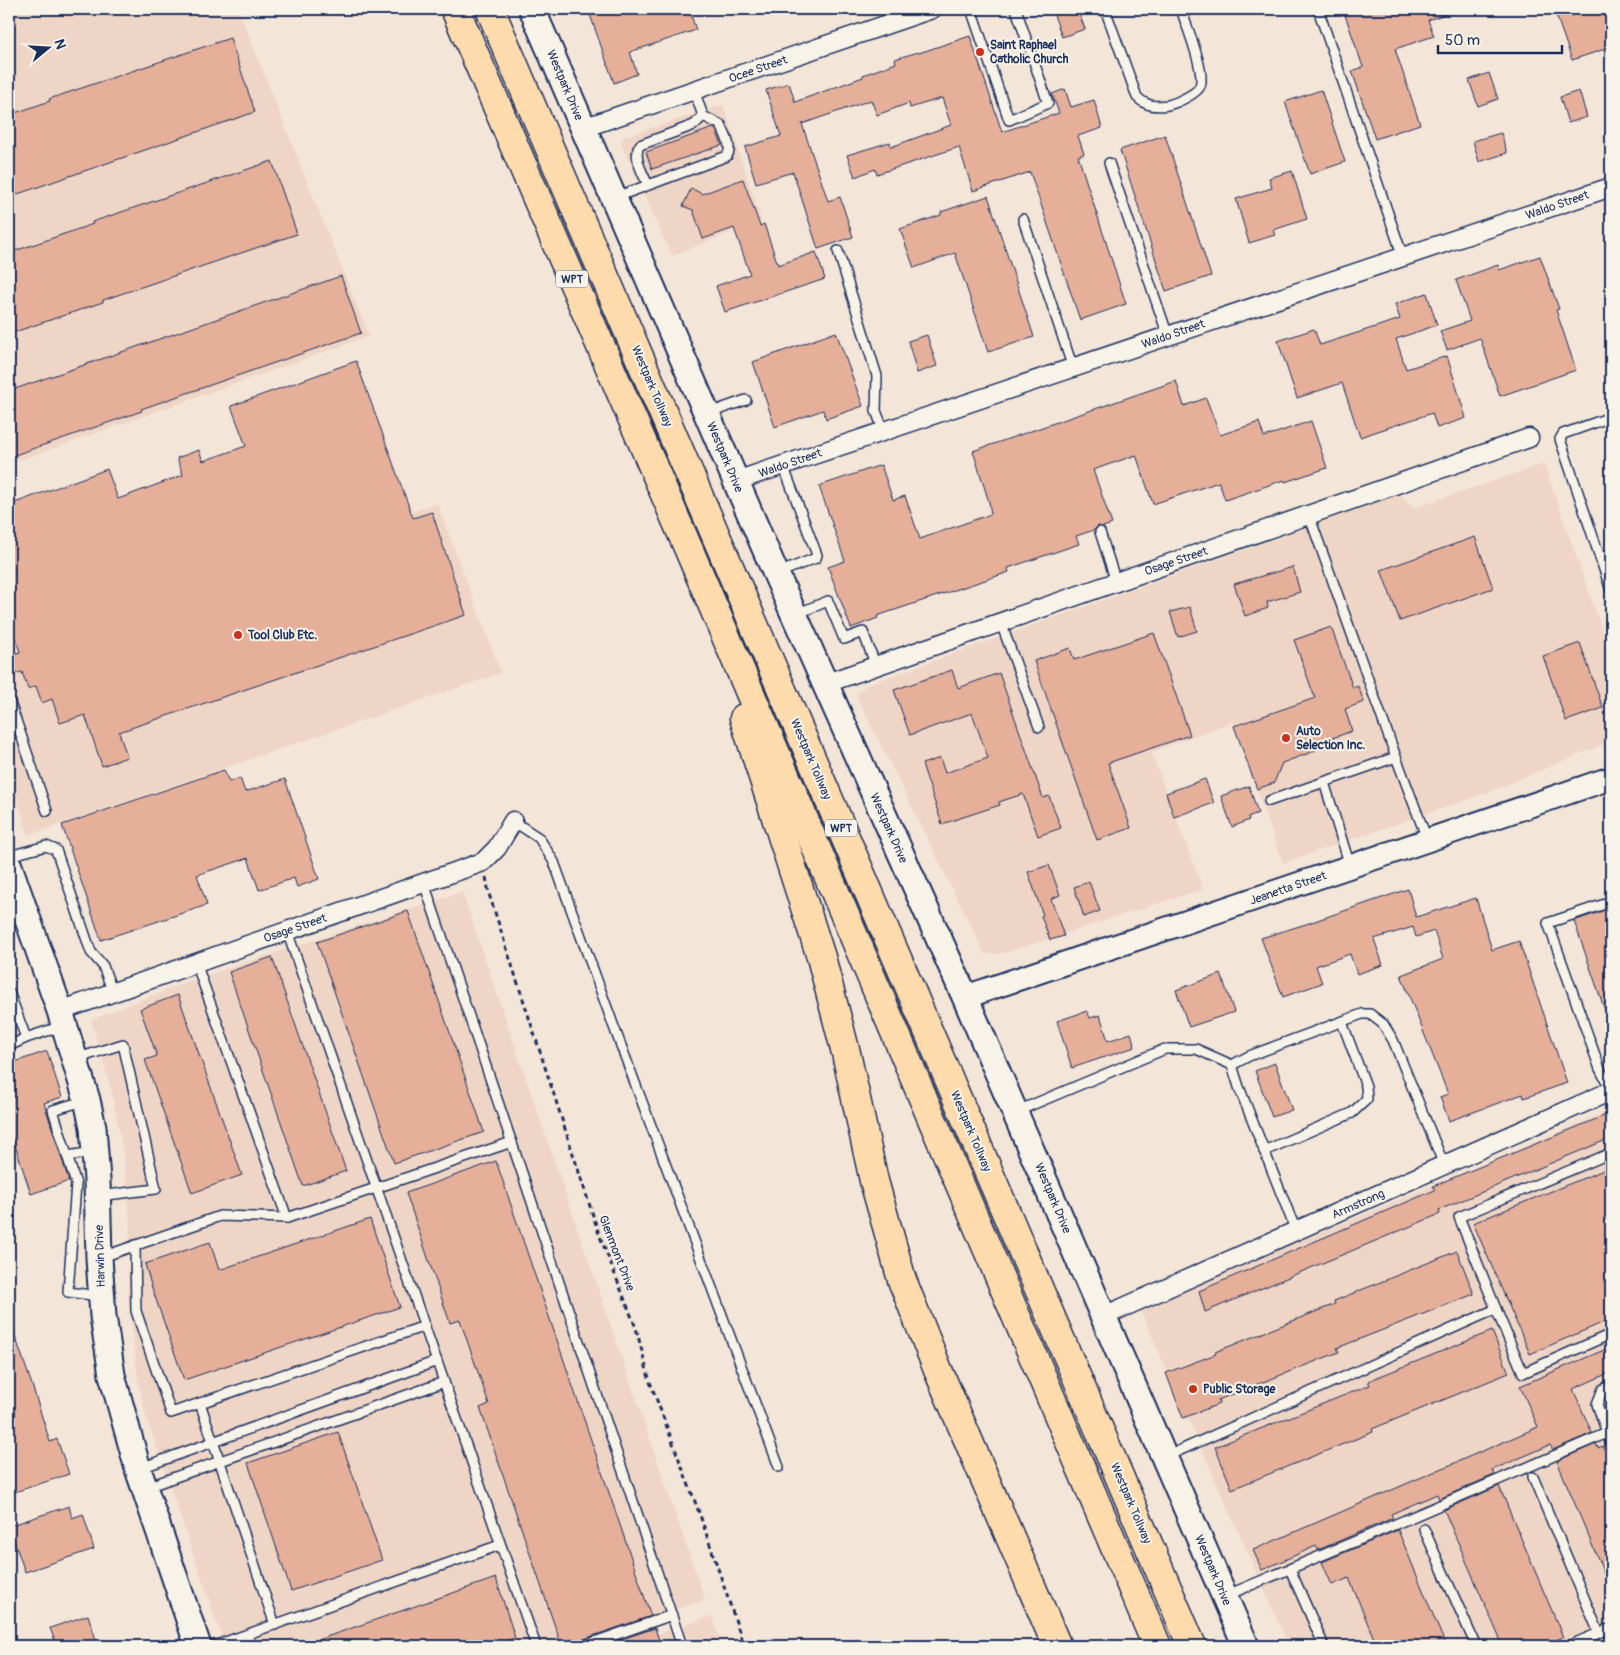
<svg xmlns="http://www.w3.org/2000/svg" width="1620" height="1655" font-family="Pangolin,sans-serif">
<style>
.built{fill:#efd5c5}
.building{fill:#e5af9a;stroke:#1b2f5e}
.lines{fill:none;stroke-linecap:round;stroke-linejoin:round}
.service-casing{stroke:#1b2f5e;stroke-width:12}
.minor-casing{stroke:#1b2f5e;stroke-width:21}
.tertiary-casing{stroke:#1b2f5e;stroke-width:26}
.secondary-casing{stroke:#1b2f5e;stroke-width:29}
.motorway-casing{stroke:#1b2f5e;stroke-width:31}
.path{stroke:#1b2f5e;stroke-width:3;stroke-dasharray:5 4;stroke-linecap:butt}
.service{stroke:#f7f3e8;stroke-width:9}
.minor{stroke:#f7f3e8;stroke-width:18}
.tertiary{stroke:#f7f3e8;stroke-width:22}
.secondary{stroke:#f7f3e8;stroke-width:25}
.motorway{stroke:#fedbac;stroke-width:28}
.poi-dot{fill:#c8321e;stroke:#f7f3e8;stroke-width:2}
.labels{text-anchor:middle;stroke-width:4;stroke-linejoin:round;paint-order:stroke}
.shield{fill:#f7f3e8;stroke:#5d6a87;stroke-width:1}
.shield-label{font-size:11px;font-weight:bold;fill:#1b2f5e}
.poi-label{font-size:12px;font-weight:bold;fill:#1b2f5e;stroke:#f7f3e8;text-anchor:start}
.street-label{font-size:12px;fill:#1b2f5e;stroke:#f7f3e8}
</style>
<rect width="100%" height="100%" fill="#f3e5d8"/>
<filter id="ink" filterUnits="userSpaceOnUse"><feTurbulence type="fractalNoise" baseFrequency=".02" numOctaves="2"/><feDisplacementMap in="SourceGraphic" scale="10" xChannelSelector="R" yChannelSelector="G"/><feConvolveMatrix kernelMatrix="1 2 1 2 8 2 1 2 1" color-interpolation-filters="sRGB"/></filter>
<g filter="url(#ink)">
<!-- built -->
<g class="built">
<path d="M9 9H238L369 336 9 464Z"/>
<path d="M723 105 761 220 672 256 621 144 624 137Z"/>
<path d="M1544 464 1611 656V741L1481 795 1283 863 1232 722 1151 752 1203 889 1004 953 985 954 856 695 866 685 1400 494 1414 508Z"/>
<path d="M437 503 501 673 29 835 9 777V654Z"/>
<path d="M462 892 705 1600 559 1646H225L147 1420 138 1380 128 1293 130 1222 124 1157 112 1093 91 1020 189 981Z"/>
<path d="M1611 1110V1646H1289L1140 1309Z"/>
<path d="M712 1616 722 1646H621Z"/>
</g>
<!-- building -->
<g class="building">
<path d="M588 9H689L696 30 630 52 637 74 614 83Z"/>
<path d="M1070 9H1077L1085 29 1062 37 1054 15Z"/>
<path d="M1343 9H1454V11L1428 20 1434 36 1395 49 1420 124 1375 139 1352 71 1363 67Z"/>
<path d="M1554 9H1611V47L1572 60Z"/>
<path d="M970 36 1002 132 1059 113 1052 94 1065 89 1071 107 1094 100 1102 128 1078 136 1084 154 1078 156 1126 304 1080 320 1030 172 973 191 959 147 877 174 875 169 855 177 847 155 890 142 891 147 951 125 942 98 910 108 909 103 877 115 871 100 802 124 828 201 840 197 853 237 818 249 793 172 756 183 745 147 781 136 766 90 789 83 795 102 863 77V75L896 63 895 59 918 52 919 53Z"/>
<path d="M230 38 255 112 9 197V115L50 101 49 99Z"/>
<path d="M1489 73 1498 99 1478 106 1469 80Z"/>
<path d="M1321 90 1345 162 1310 174 1285 102Z"/>
<path d="M1579 91 1587 117 1568 123 1560 97Z"/>
<path d="M713 128 716 130 722 145 652 169 646 152Z"/>
<path d="M1501 133 1507 153 1479 162 1473 141Z"/>
<path d="M1165 135 1211 276 1166 291 1120 150Z"/>
<path d="M272 161 297 234 103 300V302L9 334V253L93 224 92 222Z"/>
<path d="M1292 171 1307 219 1273 230 1275 235 1249 243 1236 199 1272 188 1269 178Z"/>
<path d="M743 179 760 226 764 224 778 265 816 252 825 279 725 312 716 286 750 274 734 228 703 239 693 210 683 206 691 188 702 194Z"/>
<path d="M988 196 1034 337 988 352 955 253 914 268 900 229 941 215V212Z"/>
<path d="M1540 256 1559 309 1556 310 1576 370 1500 396 1480 338 1447 350 1440 331 1470 321 1456 280 1498 265 1499 270Z"/>
<path d="M341 276 361 333 141 409 142 411 9 457V391Z"/>
<path d="M1427 293 1437 325 1396 339 1406 369 1447 356 1466 418 1437 428 1432 413 1360 437 1342 383 1297 398 1278 341 1314 329 1320 345 1400 319 1395 304Z"/>
<path d="M836 332 863 406 826 419 823 410 775 427 753 362Z"/>
<path d="M927 335 937 366 917 373 908 341Z"/>
<path d="M356 361 413 518 432 512 466 615 119 732 127 757 102 766 85 715 60 723 52 699 42 703 36 686 28 689 22 672 14 674 9 655 20 652 9 621V505L107 469 118 499 183 475 177 458 199 450 203 461 246 446 231 406Z"/>
<path d="M1176 381 1184 406 1206 398 1220 435 1259 422 1264 437 1311 421 1327 468 1285 482 1284 480 1225 500 1219 482 1153 504 1136 455 1093 470 1112 524 1103 527 1098 526 1094 530 1076 536 1079 544 1008 568 1009 572 877 616 878 618 851 628 828 567 845 561 819 486 881 465 893 500 905 496 920 539 991 514 989 502 973 451Z"/>
<path d="M1475 537 1493 588 1400 621 1381 570Z"/>
<path d="M1293 567 1300 592 1267 602 1268 608 1245 616 1234 584Z"/>
<path d="M1190 607 1197 631 1178 637 1170 612Z"/>
<path d="M1331 627 1353 688 1358 686 1364 702 1345 709 1352 731 1313 745 1315 751 1282 763 1274 783 1257 789 1234 726 1315 698 1294 640Z"/>
<path d="M1154 633 1190 735 1108 763 1131 828 1097 840 1034 661 1070 648 1074 660Z"/>
<path d="M1580 643 1603 708 1566 721 1543 656Z"/>
<path d="M952 670 958 688 999 673 1043 798 1049 796 1061 828 1038 836 1023 794 999 802 1000 805 942 824 922 764 940 758 945 773 988 758 972 713 910 735 894 690Z"/>
<path d="M224 770 229 782 240 778 245 792 285 779 319 879 297 887 294 878 259 890 248 858 197 875 207 905 101 940 62 825Z"/>
<path d="M1205 779 1214 803 1174 817 1166 793Z"/>
<path d="M1249 786 1258 813 1248 817 1249 820 1232 827 1221 796Z"/>
<path d="M1049 865 1060 895 1051 899 1064 936 1050 940 1041 916 1043 915 1028 872Z"/>
<path d="M1089 882 1100 911 1084 917 1074 887Z"/>
<path d="M1408 889 1416 917 1476 898 1492 950 1519 941 1567 1083 1524 1098 1523 1094 1449 1121 1440 1097 1448 1094 1401 975 1443 959 1434 931 1416 937 1413 927 1374 939 1383 965 1357 974 1350 954 1316 966 1322 983 1283 997 1261 938 1306 924Z"/>
<path d="M1611 908V1021L1609 1022 1574 921Z"/>
<path d="M408 911 484 1132 394 1163 317 942Z"/>
<path d="M272 957 346 1171 303 1186 229 972Z"/>
<path d="M1221 974 1234 1012 1189 1027 1176 990Z"/>
<path d="M178 995 242 1175 192 1193 145 1060 157 1056 140 1009Z"/>
<path d="M1087 1011 1090 1018 1100 1015 1108 1041 1131 1033 1135 1047 1072 1068 1057 1021Z"/>
<path d="M47 1051 62 1097 44 1103 69 1181 31 1194 9 1127V1064Z"/>
<path d="M1275 1063 1292 1110 1272 1117 1255 1071Z"/>
<path d="M1611 1113V1138L1439 1210 1440 1214 1205 1312 1199 1291 1435 1190 1433 1186Z"/>
<path d="M496 1161 651 1616 581 1640 577 1646 575 1639 561 1644 480 1408 489 1404 460 1320 450 1323 406 1193Z"/>
<path d="M1611 1167V1319L1530 1354 1473 1223Z"/>
<path d="M370 1219 400 1307 184 1380 151 1285 145 1264 210 1242 219 1270Z"/>
<path d="M1457 1251 1474 1294 1337 1348 1339 1352 1218 1400 1219 1404 1183 1418 1166 1373 1216 1354 1215 1352 1335 1304 1334 1301Z"/>
<path d="M11 1324 32 1385 50 1442 57 1439 69 1474 9 1494V1325Z"/>
<path d="M1492 1331 1509 1373 1372 1429 1373 1432 1232 1489 1215 1447 1370 1385 1368 1381Z"/>
<path d="M1611 1347V1372L1573 1389 1592 1433 1553 1450 1550 1445 1492 1470 1494 1475 1439 1499 1437 1494 1391 1514 1393 1518 1318 1550 1316 1546 1262 1570 1253 1550 1538 1427 1520 1386Z"/>
<path d="M338 1432 382 1560 291 1591 248 1463Z"/>
<path d="M1596 1444 1598 1448 1603 1446 1611 1466V1590L1557 1461Z"/>
<path d="M1499 1486 1563 1637 1542 1646H1503L1444 1510Z"/>
<path d="M69 1506 72 1518 83 1514 94 1549 25 1572 9 1526Z"/>
<path d="M1398 1530 1446 1646H1377L1349 1578 1332 1585 1322 1562Z"/>
<path d="M496 1578 515 1638 489 1646H307L306 1644Z"/>
<path d="M88 1615 98 1646H57L50 1628Z"/>
<path d="M655 1628 661 1646H601Z"/>
</g>
<g class="lines">
<!-- service casing -->
<g class="service-casing">
<g id="service">
<path d="M971 9 1009 120 1048 103 1016 9"/>
<path d="M1105 9 1137 97C1146 106 1155 107 1168 105 1176 103 1197 94 1200 86 1206 72 1186 25 1181 9"/>
<path d="M1318 9 1403 257"/>
<path d="M1109 163 1168 336"/>
<path d="M648 185C643 174 632 155 640 145L694 125 703 116"/>
<path d="M616 197 727 156C733 147 725 135 721 125L703 116 694 90"/>
<path d="M1023 219 1073 368"/>
<path d="M838 251 877 376 876 411 884 431"/>
<path d="M709 413 746 400"/>
<path d="M1611 417 1563 434 1560 439 1611 590"/>
<path d="M1309 515 1396 757 1324 782 1350 866"/>
<path d="M1100 532 1116 582"/>
<path d="M1600 558 1611 554"/>
<path d="M778 573 816 558 817 555 783 465"/>
<path d="M796 614 828 601 844 639 863 632 876 666"/>
<path d="M1001 623 1039 727"/>
<path d="M9 700 47 811"/>
<path d="M1396 757 1427 839"/>
<path d="M1269 801 1324 782"/>
<path d="M513 821 539 838 554 862 614 1027 779 1467"/>
<path d="M9 856 46 846 56 850 91 952 103 966 113 993"/>
<path d="M424 883 682 1646"/>
<path d="M1611 902 1548 923 1600 1069 1611 1090"/>
<path d="M287 931 536 1646"/>
<path d="M196 963 287 1218"/>
<path d="M9 992 26 1038 62 1026"/>
<path d="M9 1046 26 1038"/>
<path d="M75 1059 123 1044 156 1189 99 1196"/>
<path d="M87 1100 53 1110 76 1184 68 1292 99 1296"/>
<path d="M1015 1112 1165 1049H1196L1232 1065"/>
<path d="M1264 1151 1352 1113 1367 1099 1366 1086 1342 1022"/>
<path d="M1611 1153 1459 1217 1496 1309 1523 1373 1611 1334"/>
<path d="M67 1156 94 1152"/>
<path d="M1296 1231 1239 1087 1232 1065 1249 1056 1362 1014H1370L1383 1024 1393 1040 1444 1165"/>
<path d="M135 1245 136 1311 171 1413 425 1326"/>
<path d="M102 1257 220 1216 287 1218 512 1142"/>
<path d="M200 1403 275 1625"/>
<path d="M1607 1433 1611 1443"/>
<path d="M1165 1457 1496 1309"/>
<path d="M138 1469 437 1361"/>
<path d="M1533 1477 1599 1633"/>
<path d="M147 1487 444 1382"/>
<path d="M1424 1529 1476 1646"/>
<path d="M1290 1569 1324 1646"/>
<path d="M1225 1596 1375 1533 1607 1433 1597 1404 1603 1389 1611 1385"/>
<path d="M247 1635 251 1646"/>
<path d="M214 1646 500 1545"/>
<path d="M583 1646 672 1615"/>
<path d="M1568 1646 1611 1628"/>
</g>
</g>
<!-- minor casing -->
<g class="minor-casing">
<g id="minor">
<path d="M583 128 932 9"/>
<path d="M736 481 1611 187"/>
<path d="M824 684 1529 438"/>
<path d="M60 1011 483 862 497 848 513 821"/>
<path d="M1104 1316 1611 1091"/>
</g>
</g>
<!-- tertiary casing -->
<g class="tertiary-casing">
<path id="tertiary" d="M965 997 1611 778"/>
</g>
<!-- secondary casing -->
<g class="secondary-casing">
<g id="secondary">
<path d="M532 9 776 574 965 997 1246 1646"/>
<path d="M9 866 60 1011 87 1100 93 1127 97 1180 99 1258 103 1316 112 1375 138 1469 198 1646"/>
</g>
</g>
<!-- motorway casing -->
<g class="motorway-casing">
<g id="motorway">
<path d="M455 9 689 550 1157 1646"/>
<path d="M490 9 1192 1646"/>
<path d="M744 718 821 957 846 1053 874 1181 902 1280 938 1370 1057 1646"/>
</g>
</g>
<!-- path -->
<path class="path" d="M486 877 489 894 599 1234 636 1328 650 1382 700 1515 744 1646"/>
<!-- service -->
<use href="#service" class="service"/>
<!-- minor -->
<use href="#minor" class="minor"/>
<!-- tertiary -->
<use href="#tertiary" class="tertiary"/>
<!-- secondary -->
<use href="#secondary" class="secondary"/>
<!-- motorway -->
<use href="#motorway" class="motorway"/>
</g>
</g>
<!-- markers -->
<g class="poi-dot">
<circle cx="980" cy="52" r="5"/>
<circle cx="238" cy="635" r="5"/>
<circle cx="1286" cy="738" r="5"/>
<circle cx="1193" cy="1389" r="5"/>
</g>
<g class="labels">
<!-- shield labels -->
<g class="shield">
<rect x="556" y="270.5" width="32" height="17" rx="4"/>
<rect x="825" y="819.5" width="32" height="17" rx="4"/>
</g>
<g class="shield-label">
<text x="572" y="283">WPT</text>
<text x="841" y="832">WPT</text>
</g>
<!-- poi labels -->
<g class="poi-label">
<text x="990" y="49">Saint Raphael<tspan x="990" dy="14">Catholic Church</tspan></text>
<text x="248" y="639">Tool Club Etc.</text>
<text x="1296" y="735">Auto<tspan x="1296" dy="14">Selection Inc.</tspan></text>
<text x="1203" y="1393">Public Storage</text>
</g>
<!-- street labels -->
<g class="street-label">
<text transform="translate(758 69) rotate(-19)" y="4">Ocee Street</text>
<text transform="translate(565 85) rotate(67)" y="4">Westpark Drive</text>
<text transform="translate(1557 205) rotate(-19)" y="4">Waldo Street</text>
<text transform="translate(1173 334) rotate(-19)" y="4">Waldo Street</text>
<text transform="translate(652 386) rotate(67)" y="4">Westpark Tollway</text>
<text transform="translate(725 457) rotate(67)" y="4">Westpark Drive</text>
<text transform="translate(790 463) rotate(-19)" y="4">Waldo Street</text>
<text transform="translate(1176 561) rotate(-19)" y="4">Osage Street</text>
<text transform="translate(811 759) rotate(67)" y="4">Westpark Tollway</text>
<text transform="translate(889 828) rotate(66)" y="4">Westpark Drive</text>
<text transform="translate(1288 888) rotate(-19)" y="4">Jeanetta Street</text>
<text transform="translate(295 928) rotate(-19)" y="4">Osage Street</text>
<text transform="translate(971 1131) rotate(67)" y="4">Westpark Tollway</text>
<text transform="translate(1053 1198) rotate(67)" y="4">Westpark Drive</text>
<text transform="translate(1358 1204) rotate(-24)" y="4">Armstrong</text>
<text transform="translate(617 1253) rotate(69)" y="4">Glenmont Drive</text>
<text transform="translate(100 1256) rotate(-92)" y="4">Harwin Drive</text>
<text transform="translate(1131 1503) rotate(67)" y="4">Westpark Tollway</text>
<text transform="translate(1213 1570) rotate(67)" y="4">Westpark Drive</text>
</g>
</g>
<!-- margin -->
<rect width="1620" height="1655" fill="none" stroke="#f7f3e8" stroke-width="30"/>
<rect x="15" y="15" width="1590" height="1625" fill="none" stroke="#1b2f5e" stroke-width="2" filter="url(#ink)"/>
<!-- north arrow -->
<g transform="translate(48 48) rotate(72)" stroke="#f7f3e8" stroke-width="4" paint-order="stroke">
<path d="M0-4L9 19L0 12L-9 19Z" fill="#1b2f5e"/>
<text y="-8" font-size="14" font-weight="bold" text-anchor="middle" fill="#1b2f5e">N</text>
</g>
<!-- scale -->
<path d="M1438 45v8h124v-8" fill="none" stroke="#1b2f5e" stroke-width="2.5"/>
<text x="1445" y="45" font-size="15" fill="#1b2f5e" stroke="#f7f3e8" stroke-width="4" paint-order="stroke">50 m</text>
</svg>
